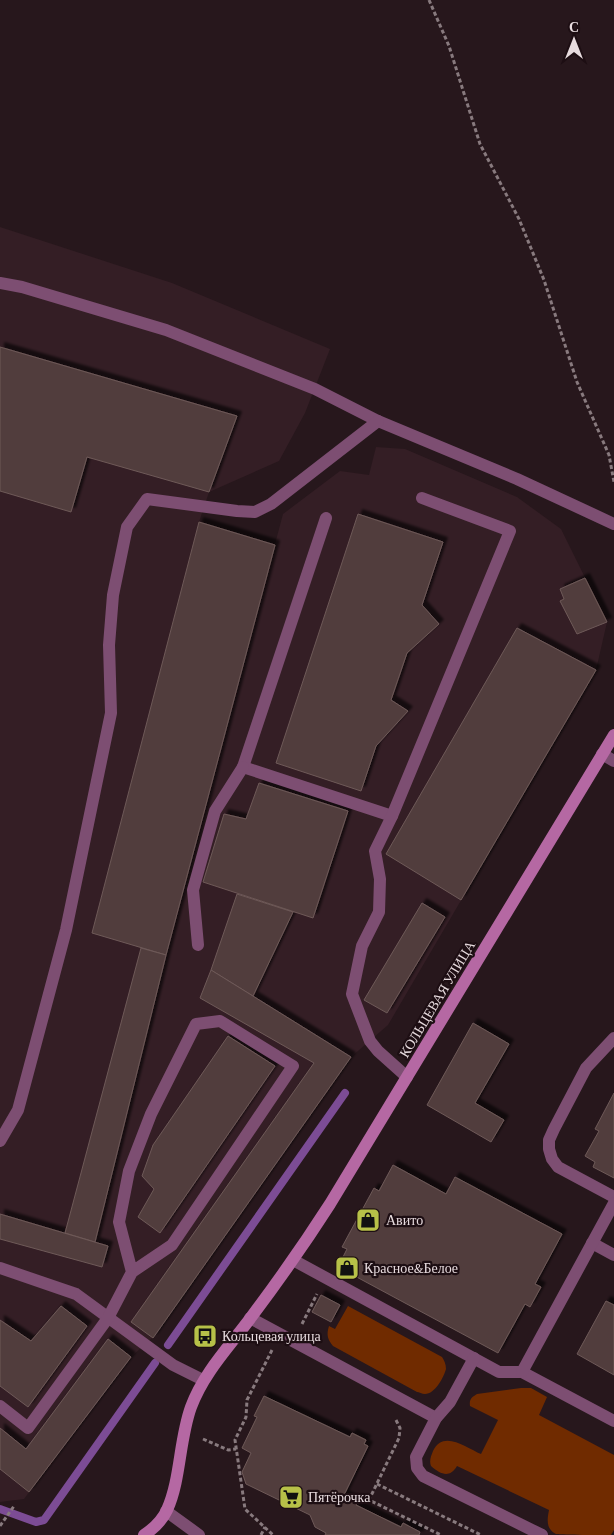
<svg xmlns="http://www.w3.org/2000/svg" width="614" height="1535" font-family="'Crimson Pro',serif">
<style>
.built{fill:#341e25}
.green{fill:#702b00}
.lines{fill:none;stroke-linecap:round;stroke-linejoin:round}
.stream{stroke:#7c4c95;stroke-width:8}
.building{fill:#513e3d;stroke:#6e5958;filter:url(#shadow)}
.path{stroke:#887a7e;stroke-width:3;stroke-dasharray:4 2.5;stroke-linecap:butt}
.lane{stroke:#7d4e72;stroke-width:12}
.street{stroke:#7d4e72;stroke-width:12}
.secondary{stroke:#b568a3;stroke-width:12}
.labels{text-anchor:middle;stroke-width:4.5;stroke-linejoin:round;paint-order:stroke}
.street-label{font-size:14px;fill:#e7dbde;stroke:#1d0e13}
.poi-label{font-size:14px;fill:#e7dbde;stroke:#1d0e13;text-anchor:start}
</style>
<defs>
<filter id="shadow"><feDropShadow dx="4.5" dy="-4.5" stdDeviation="1" flood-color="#0009"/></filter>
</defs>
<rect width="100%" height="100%" fill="#27171c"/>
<!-- built -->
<path class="built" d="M0 227 172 283 330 349 305 413 279 461 209 492 199 522 275 544 283 514 340 471 369 475 376 447 405 449 517 497 561 529 607 622 596 670 388 1025 351 1057 153 1337 131 1357 24 1499 0 1502Z"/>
<!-- green -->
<g class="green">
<path d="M348 1306 442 1357C444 1360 446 1364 446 1369 444 1377 435 1394 425 1394 422 1394 419 1392 417 1392L333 1346C328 1340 326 1335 329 1326L335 1329Z"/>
<path d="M521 1388H531L547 1397 539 1415 614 1455V1530L611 1535C601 1535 563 1535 556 1534 546 1529 547 1520 549 1510L457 1466C450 1478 441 1475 431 1466 429 1461 431 1456 433 1451 443 1429 467 1448 481 1454L498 1420 470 1406C469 1399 472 1397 477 1394Z"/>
</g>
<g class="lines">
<!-- stream -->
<g class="stream">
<path d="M168 1345 345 1093"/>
<path d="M0 1509 36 1522 44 1520 155 1363"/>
</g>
</g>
<!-- building -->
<g class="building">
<path d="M0 347 237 416 209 492 87 457 71 512 0 491Z"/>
<path d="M358 514 443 542 422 605 439 624 407 653 391 700 408 711 376 746 361 791 276 763Z"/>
<path d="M199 522 275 545 166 955 92 933Z"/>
<path d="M585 578 607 622 577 634 560 601 564 599 560 589Z"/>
<path d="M517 628 596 670 461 900 386 854Z"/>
<path d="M259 783 348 811 313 918 203 882 224 814 246 819Z"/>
<path d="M237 894 293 912 253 996 211 970Z"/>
<path d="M422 903 445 917 387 1013 364 1000Z"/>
<path d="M141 948 166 955 95 1242 65 1233Z"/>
<path d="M211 970 351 1057 153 1338 131 1322 314 1063 200 998Z"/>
<path d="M473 1023 509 1044 475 1103 504 1120 491 1142 427 1105Z"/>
<path d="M228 1036 275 1066 160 1233 138 1217 154 1189 142 1176 153 1145Z"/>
<path d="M614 1093V1178L593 1167 595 1162 585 1156 599 1131 595 1129Z"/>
<path d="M393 1165 446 1194 455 1177 562 1234 535 1284 541 1287 530 1307 525 1304 498 1353 338 1267 347 1249 342 1247 349 1234 374 1188 379 1191Z"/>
<path d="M0 1214 108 1246 102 1267 0 1239Z"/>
<path d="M321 1295 340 1305 331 1322 312 1312Z"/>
<path d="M606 1301 614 1305V1375L577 1354Z"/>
<path d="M61 1306 87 1326 28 1407 0 1386V1320L31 1341Z"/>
<path d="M108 1339 131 1357 29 1492 0 1469V1428L26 1449Z"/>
<path d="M264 1396 350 1437 352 1433 366 1440 364 1444 368 1446 344 1495 358 1502 356 1505 401 1527 403 1523 420 1532 419 1535H325L326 1533 315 1527 310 1515 246 1484 242 1472 251 1453 242 1448 257 1417 254 1416Z"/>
</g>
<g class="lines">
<!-- path -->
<g class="path">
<path d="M429 0 449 46 480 144 519 219 544 280 577 382 609 455 614 482"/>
<path d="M302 1324 317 1294"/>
<path d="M272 1350 247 1400 246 1417 235 1440 245 1509 273 1535"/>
<path d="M396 1420 400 1428 399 1438 369 1500 441 1535"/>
<path d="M203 1439 228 1450 236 1449"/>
<path d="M377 1484 481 1535"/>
<path d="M0 1526 14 1506"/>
<path d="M261 1535 265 1527"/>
</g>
<!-- lane -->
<g class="lane">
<path d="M0 283 22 287 166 330 315 389 378 421 517 479 614 524"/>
<path d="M326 518 243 767 392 816"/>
<path d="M602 754 614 761"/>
<path d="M198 945 193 890 215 811 243 767"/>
<path d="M614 1038 586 1068 554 1129 549 1140V1149L552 1159 558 1167 614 1197"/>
<path d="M407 1077 378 1051 370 1041 352 994 362 946 379 912 380 879 375 851 392 816 510 531 422 498"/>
<path d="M0 1141 18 1110 66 930 111 713 109 645 113 595 127 527 147 499 237 511 255 512 271 504 378 421"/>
<path d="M592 1243 614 1255"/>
<path d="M293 1260 499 1372H522L614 1421"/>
<path d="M0 1268 76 1294 173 1365 203 1380"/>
<path d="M250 1318 436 1418"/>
<path d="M474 1358 450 1402 436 1418 416 1457 417 1468 423 1476 542 1535"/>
<path d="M522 1372 614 1203"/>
<path d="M0 1406 28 1428 108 1318 132 1272 172 1245 293 1066 220 1021 196 1024 151 1114 129 1171 119 1222 132 1272"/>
</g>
<!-- street -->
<path class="street" d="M166 1511 199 1535"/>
<!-- secondary -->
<path class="secondary" d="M144 1535C153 1529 162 1521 167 1510 181 1479 179 1440 191 1407 204 1372 230 1346 252 1316 279 1280 305 1243 330 1204L614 735"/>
</g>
<!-- icons -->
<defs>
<g id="shop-square" transform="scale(1.25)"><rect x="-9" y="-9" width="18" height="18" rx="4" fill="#b7c148" stroke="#1d0e13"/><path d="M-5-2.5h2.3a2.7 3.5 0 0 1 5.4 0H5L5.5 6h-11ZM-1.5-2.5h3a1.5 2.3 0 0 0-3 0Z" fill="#111"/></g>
<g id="bus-square" transform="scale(1.25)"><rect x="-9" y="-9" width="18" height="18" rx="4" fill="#b7c148" stroke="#1d0e13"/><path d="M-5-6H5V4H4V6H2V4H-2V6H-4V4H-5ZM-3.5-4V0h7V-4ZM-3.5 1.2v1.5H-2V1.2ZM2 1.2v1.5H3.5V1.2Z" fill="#111"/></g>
<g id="supermarket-square" transform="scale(1.25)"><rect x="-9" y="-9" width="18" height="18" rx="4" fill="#b7c148" stroke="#1d0e13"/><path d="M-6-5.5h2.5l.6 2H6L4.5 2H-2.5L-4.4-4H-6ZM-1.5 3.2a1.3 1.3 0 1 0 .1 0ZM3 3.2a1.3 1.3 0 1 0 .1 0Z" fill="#111"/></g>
</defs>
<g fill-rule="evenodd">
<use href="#shop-square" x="368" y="1220"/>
<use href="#shop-square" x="347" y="1268"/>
<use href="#bus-square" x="205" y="1336"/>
<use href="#supermarket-square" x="291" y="1497"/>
</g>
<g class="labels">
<!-- street labels -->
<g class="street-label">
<text transform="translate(437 999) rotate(-59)" y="5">КОЛЬЦЕВАЯ УЛИЦА</text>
</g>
<!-- poi labels -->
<g class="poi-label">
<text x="386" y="1225">Авито</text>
<text x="364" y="1273">Красное&amp;Белое</text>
<text x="222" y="1341">Кольцевая улица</text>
<text x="308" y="1502">Пятёрочка</text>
</g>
</g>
<!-- north arrow -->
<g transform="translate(574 40)" stroke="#1d0e13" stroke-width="4" paint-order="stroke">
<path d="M0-4L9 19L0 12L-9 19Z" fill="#e7dbde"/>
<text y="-8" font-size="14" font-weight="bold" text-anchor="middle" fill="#e7dbde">С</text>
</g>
</svg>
